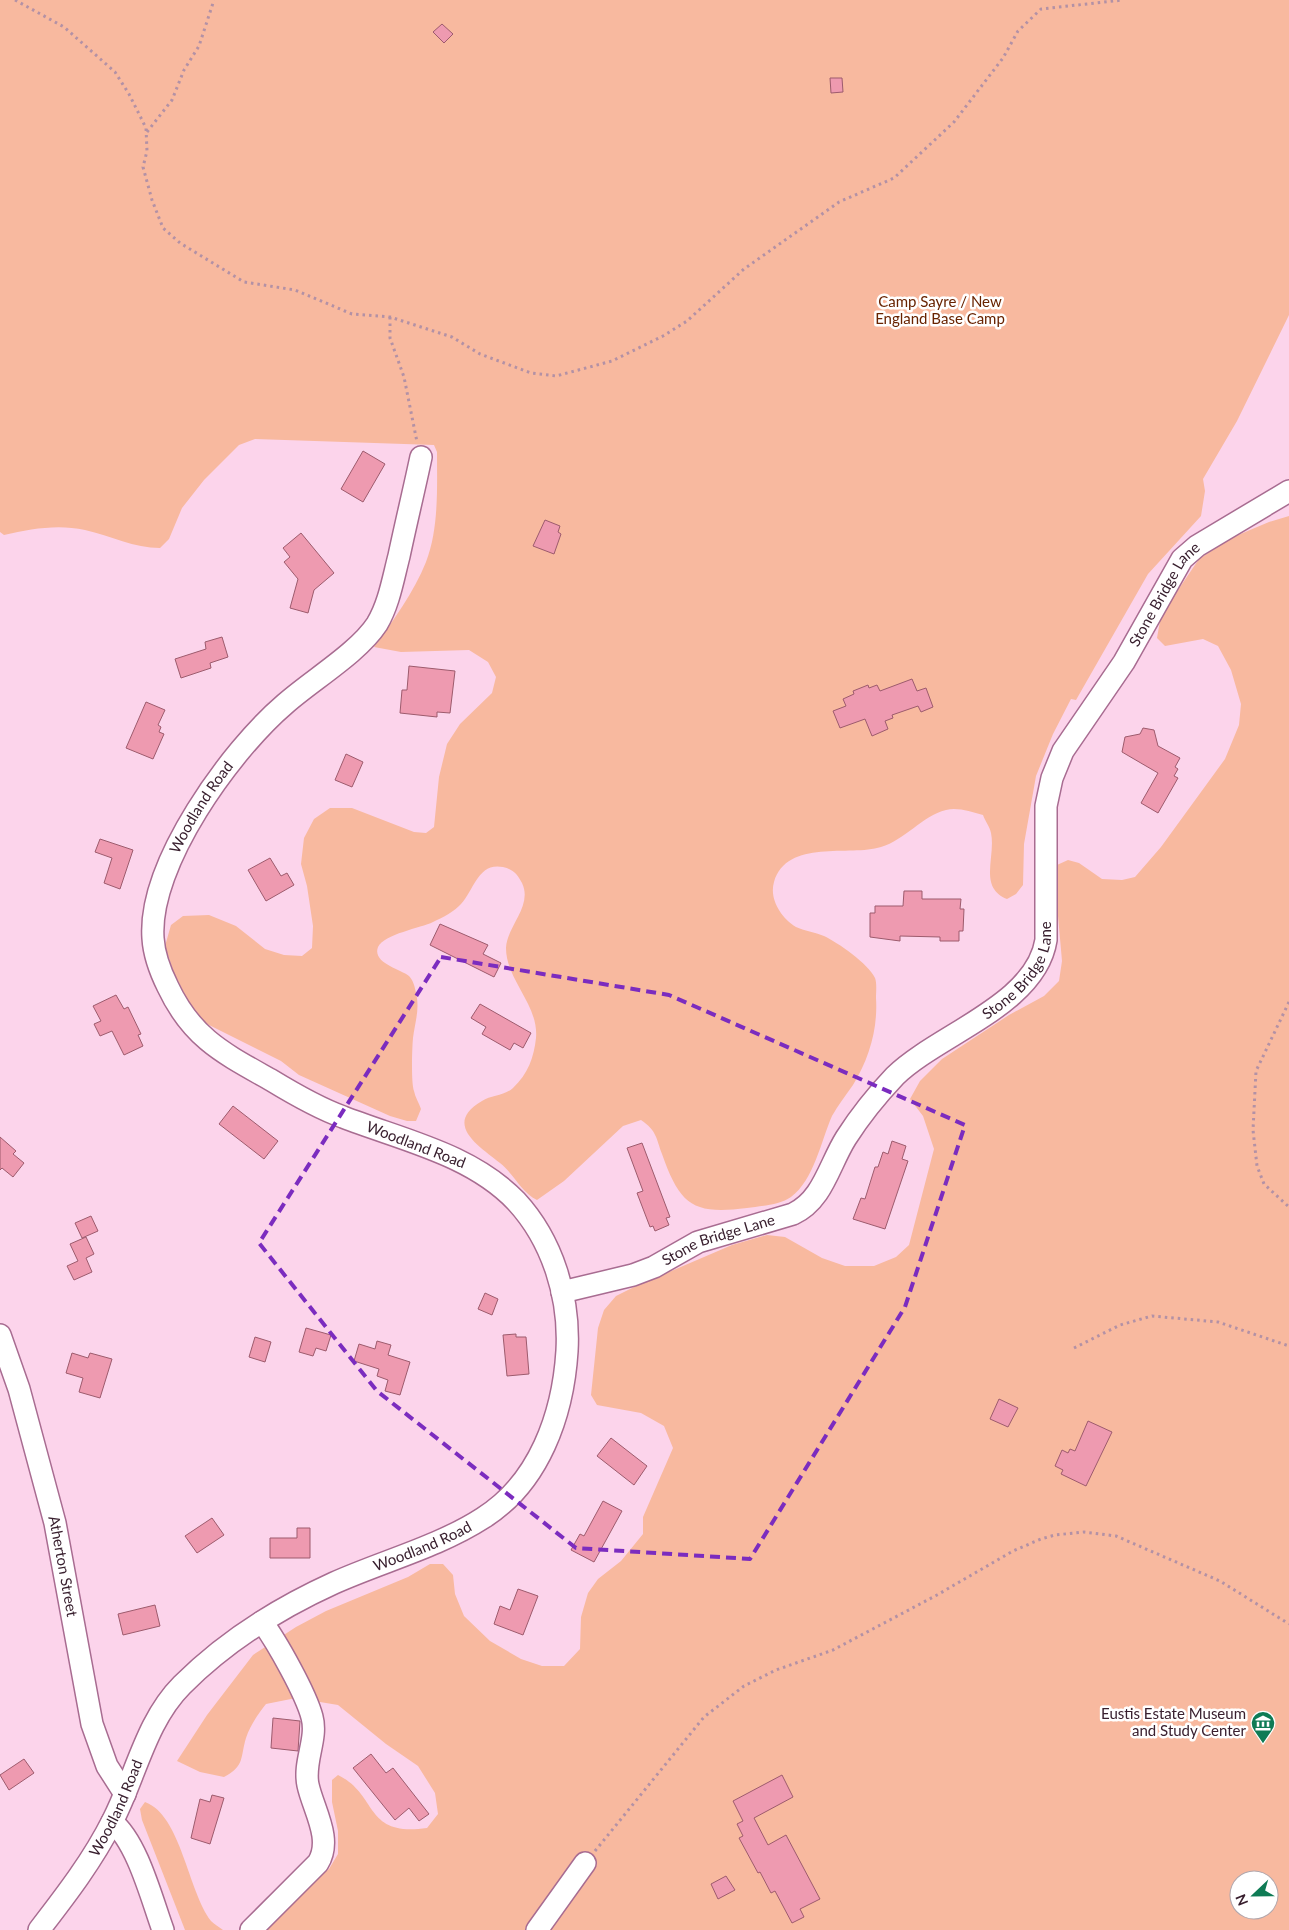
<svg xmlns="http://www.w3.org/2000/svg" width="1289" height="1930" font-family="Lato,sans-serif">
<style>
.green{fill:#f8b99f;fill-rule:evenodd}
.building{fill:#ee9ab0;stroke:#9d5b6d}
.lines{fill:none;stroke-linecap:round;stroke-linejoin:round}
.minor-casing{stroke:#a86c91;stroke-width:24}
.path{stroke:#b391a5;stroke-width:3;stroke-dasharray:2.5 4;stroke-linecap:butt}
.minor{stroke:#fff;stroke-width:21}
.marked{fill:none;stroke:#7b2cbf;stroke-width:4;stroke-dasharray:10 6;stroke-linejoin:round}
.labels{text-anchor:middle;stroke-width:5;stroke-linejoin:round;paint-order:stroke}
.park-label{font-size:15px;fill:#682300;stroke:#fff}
.street-label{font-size:15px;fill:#39202f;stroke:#fff}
.poi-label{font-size:15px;fill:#39202f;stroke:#fff;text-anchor:end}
</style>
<rect width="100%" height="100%" fill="#fcd4eb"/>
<!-- green -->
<g class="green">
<path d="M0 0H1289V315L1237 421 1203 479 1205 491 1201 516 1148 574 1076 700 1071 699 1053 734 1036 776 1024 844 1023 885 1016 894 1007 899C978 887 996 857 991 833 990 827 985 821 983 815 971 812 958 807 946 810 922 816 905 840 881 847 850 857 787 838 774 882 769 899 781 918 796 927 804 931 815 932 824 936 837 942 869 964 875 978 877 983 876 992 876 998 878 1029 869 1059 853 1085 846 1095 838 1105 832 1116 821 1141 814 1180 791 1197 780 1205 761 1206 747 1208 693 1215 680 1205 662 1154 656 1138 657 1131 641 1120L623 1126 564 1181 537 1200C521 1192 514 1174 500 1163 480 1147 442 1124 482 1101 491 1095 504 1096 513 1088 528 1074 534 1057 536 1038 539 1005 506 980 506 948 507 926 533 906 522 883 518 875 513 869 503 867 478 862 474 890 461 904 455 911 442 918 433 922 421 928 384 934 378 947 372 963 400 969 409 976 413 980 415 987 416 993 420 1009 415 1022 413 1038 412 1048 411 1083 414 1091 415 1097 419 1103 421 1109L416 1121H407L390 1116 299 1075 281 1061 205 1023 189 1003 174 973 165 946 171 925 183 916 209 915 236 926 265 949 284 955 302 956 312 948 313 926 307 886 301 864 304 838 314 819 330 808H352L414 832 426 833 434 827 439 777 447 744 460 724 492 693 496 677 488 662 469 650 401 652 374 647C393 621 414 592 426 562 439 528 437 488 437 452L434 445 255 439 239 445 204 480 182 508 169 539 160 548C134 548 111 536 85 530 57 524 31 529 4 535L0 532Z"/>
<path d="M1289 516V1930H263L297 1892 329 1869 338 1854V1831L332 1802V1780L338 1775C379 1795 363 1837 427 1828L438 1814 435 1793 418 1766 386 1744 338 1705 296 1698 266 1704C258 1714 250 1726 246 1738 240 1758 245 1766 224 1777L200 1772 177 1761 207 1715 253 1655 296 1627 326 1611 408 1577 430 1564H443L453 1575 455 1594 464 1616 490 1641 521 1659 542 1666H564L580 1649 581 1617 588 1593 598 1579 621 1561 643 1534V1517L673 1448 664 1426 641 1413 597 1405 591 1395 598 1328 604 1310 616 1296 634 1287 732 1245 767 1235 785 1237 822 1258 845 1266H874L896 1257 909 1245 934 1149 923 1116 910 1099 920 1081 942 1059 1009 1015 1044 996 1059 981 1062 961 1055 882 1057 865 1068 860 1079 863 1102 879 1122 880 1135 877 1161 847 1225 759 1239 725 1241 704 1231 670 1218 646 1203 639 1165 646 1157 638 1161 615 1199 559 1231 538 1269 522ZM1239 1880H1269V1910H1239Z"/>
<path d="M145 1802C181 1815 188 1891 211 1921 214 1924 219 1927 223 1930H185L142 1820 140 1809Z"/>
</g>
<!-- building -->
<g class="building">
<path d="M442 24 453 34 444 43 433 32Z"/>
<path d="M830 78H842L843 92 831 93Z"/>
<path d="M363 451 385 464 363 502 341 489Z"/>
<path d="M545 520 560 526 558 532 561 534 554 554 533 546Z"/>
<path d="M301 533 334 573 314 590 308 613 290 608 298 579 284 562 290 557 283 548Z"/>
<path d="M222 637 228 657 210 663 211 668 181 678 175 659 206 649 205 642Z"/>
<path d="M409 666 455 671 450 713 437 712V717L400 713 402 690H407Z"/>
<path d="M912 679 917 691 926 688 933 707 921 712 918 706 892 715 893 718 885 721 888 729 872 736 865 719 840 728 833 711 846 706 843 699 854 694 853 691 868 685 869 688 877 685 880 691Z"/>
<path d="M146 702 165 710 158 725 161 727 159 732 164 734 153 759 126 748Z"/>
<path d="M1143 728 1154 730 1158 746 1180 758 1175 767 1178 769 1174 776 1178 778 1158 813 1141 803 1158 773 1122 752 1125 737 1140 734Z"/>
<path d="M346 754 363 762 352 787 335 780Z"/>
<path d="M100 839 133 850 120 889 104 883 112 858 95 852Z"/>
<path d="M270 858 281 876 287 873 294 885 266 901 248 870Z"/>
<path d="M904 891H922V899H961L960 909H964L963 931H959V941H940V937L900 936V941L870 937V913H875V906H903Z"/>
<path d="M440 924 488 945 483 954 501 963 494 977 430 945Z"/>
<path d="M116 995 124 1009 128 1007 141 1034 138 1035 143 1046 124 1055 112 1031 100 1036 94 1024 101 1021 93 1006Z"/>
<path d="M480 1004 531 1033 523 1048 514 1043 510 1050 482 1034 486 1027 471 1018Z"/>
<path d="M233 1106 278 1141 264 1159 219 1124Z"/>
<path d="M0 1137 16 1151 13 1154 24 1163 13 1177 2 1168 0 1170Z"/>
<path d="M892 1141 906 1146 902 1159 908 1161 885 1229 853 1219 861 1198 865 1199 875 1167H878L883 1152 888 1154Z"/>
<path d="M642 1143 670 1217 666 1218 669 1225 655 1231 653 1226 650 1227 637 1193 643 1191 627 1148Z"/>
<path d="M91 1216 98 1231 82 1238 75 1223Z"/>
<path d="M86 1237 94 1254 86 1258 92 1272 74 1280 67 1266 78 1261 70 1244Z"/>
<path d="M485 1293 498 1299 492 1315 478 1309Z"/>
<path d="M306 1328 331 1335 326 1351 316 1348 313 1356 299 1352Z"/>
<path d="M516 1334V1337H526L529 1374 507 1376 503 1335Z"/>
<path d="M255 1337 271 1342 265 1362 249 1357Z"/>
<path d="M377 1341 391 1345 388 1355 410 1362 400 1395 385 1391 388 1380 377 1376 379 1369 354 1361 359 1344 375 1349Z"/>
<path d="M72 1353 88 1358 90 1353 112 1359 100 1398 79 1392 83 1378 66 1373Z"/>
<path d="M999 1399 1018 1408 1008 1427 990 1419Z"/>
<path d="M1088 1421 1112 1432 1086 1486 1061 1474 1063 1470 1055 1466 1062 1450 1068 1453 1070 1449 1075 1451Z"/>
<path d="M611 1438 647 1466 634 1485 597 1456Z"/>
<path d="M603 1501 622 1511 594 1562 571 1550 580 1534 584 1536Z"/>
<path d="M212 1518 224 1535 197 1553 185 1536Z"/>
<path d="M297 1528H310V1558H270V1538H297Z"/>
<path d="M518 1589 538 1596 523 1635 494 1624 500 1606 510 1610Z"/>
<path d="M155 1605 160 1626 123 1635 118 1614Z"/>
<path d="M273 1718 300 1721 298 1751 271 1748Z"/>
<path d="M371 1754 386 1773 393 1768 429 1814 419 1821 409 1808 395 1820 353 1768Z"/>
<path d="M24 1759 34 1773 9 1790 0 1775Z"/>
<path d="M782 1775 793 1797 754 1818 768 1845 786 1835 820 1899 800 1909 804 1917 792 1923 775 1891 771 1893 760 1872 758 1873 739 1838 743 1836 737 1824 743 1821 733 1801Z"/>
<path d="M212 1795 224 1798 210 1844 191 1838 200 1799 210 1802Z"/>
<path d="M726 1876 735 1890 718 1899 711 1884Z"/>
</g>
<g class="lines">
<!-- minor casing -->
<g class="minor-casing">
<g id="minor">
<path id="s1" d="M562 1292 633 1275 654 1267 698 1242 793 1214C823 1200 829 1165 846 1138 860 1116 877 1095 895 1076 938 1034 1036 1005 1046 940V806L1052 778 1063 751 1124 662 1182 559 1197 546 1289 491"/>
<path id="s2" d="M0 1335 19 1389 55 1523 92 1724 107 1766 125 1794"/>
<path d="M112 1822C137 1841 152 1900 163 1930"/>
<path id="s3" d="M39 1930C66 1895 93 1860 113 1820 136 1775 146 1721 182 1685 225 1642 279 1608 334 1583 383 1561 438 1547 483 1518 539 1483 563 1415 567 1351 570 1298 553 1241 516 1201 471 1154 402 1140 343 1117 318 1108 294 1094 271 1080 223 1053 192 1038 168 987 160 971 154 955 153 938 148 864 231 750 285 704 312 680 358 653 377 624 389 604 393 579 399 556 406 523 414 490 421 457"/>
<path d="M251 1930 318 1863C333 1839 313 1809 308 1785 303 1762 318 1739 312 1717 306 1694 277 1642 262 1622"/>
<path d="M537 1930 585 1863"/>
</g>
</g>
<!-- path -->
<g class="path">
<path d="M15 0 64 27 115 72 129 94 146 128 147 151 143 167 152 200 163 228 180 243 244 282 295 290 352 314 390 317 452 337 480 354 531 373 556 376 612 361 663 336 687 321 744 269 839 202 894 178 954 122 1003 58 1018 31 1041 9 1123 0"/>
<path d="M147 132 172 100 184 70 199 46 214 0"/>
<path d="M390 317V338L404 377 417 442"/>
<path d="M1289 1002 1256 1071 1253 1130 1257 1166 1264 1184 1289 1207"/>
<path d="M1074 1348 1120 1325 1152 1316 1218 1322 1289 1346"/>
<path d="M595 1851 704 1717 744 1686 776 1670 833 1650 937 1595 1013 1551 1041 1539 1055 1535 1084 1532 1116 1536 1220 1581 1289 1624"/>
</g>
<!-- minor -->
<use href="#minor" class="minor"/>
</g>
<!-- marked area -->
<path class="marked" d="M441 957 669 995 965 1125 905 1307 750 1559 576 1548 377 1391 259 1243Z"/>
<!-- icons -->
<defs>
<g id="museum-pin" transform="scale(1.25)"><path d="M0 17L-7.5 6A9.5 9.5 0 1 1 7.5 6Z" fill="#0f7b55" stroke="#fff"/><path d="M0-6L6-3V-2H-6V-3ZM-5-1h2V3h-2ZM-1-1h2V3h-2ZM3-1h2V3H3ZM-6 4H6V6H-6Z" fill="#fff"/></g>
</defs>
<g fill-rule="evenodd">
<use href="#museum-pin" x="1263" y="1723"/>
</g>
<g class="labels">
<!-- park labels -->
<g class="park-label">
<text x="940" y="307">Camp Sayre / New<tspan x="940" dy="17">England Base Camp</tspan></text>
</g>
<!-- street labels -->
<g class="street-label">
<text dy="5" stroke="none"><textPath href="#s1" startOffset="1006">Stone Bridge Lane</textPath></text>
<text dy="5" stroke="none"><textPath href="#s3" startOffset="1599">Woodland Road</textPath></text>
<text dy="5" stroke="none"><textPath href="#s1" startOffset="586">Stone Bridge Lane</textPath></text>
<text transform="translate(416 1145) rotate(21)" y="5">Woodland Road</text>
<text dy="5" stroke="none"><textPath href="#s1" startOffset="166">Stone Bridge Lane</textPath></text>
<text dy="5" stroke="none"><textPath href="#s3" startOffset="565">Woodland Road</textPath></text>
<text dy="5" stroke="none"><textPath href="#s2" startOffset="240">Atherton Street</textPath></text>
<text dy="5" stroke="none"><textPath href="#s3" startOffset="145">Woodland Road</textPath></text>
</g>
<!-- poi labels -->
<g class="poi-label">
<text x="1246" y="1719">Eustis Estate Museum<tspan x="1246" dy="17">and Study Center</tspan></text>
</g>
</g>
<!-- north arrow -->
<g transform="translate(1254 1895) rotate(248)"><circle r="24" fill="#ffffff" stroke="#b0a6ac"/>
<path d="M0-4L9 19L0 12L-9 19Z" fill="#0f7b55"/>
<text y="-8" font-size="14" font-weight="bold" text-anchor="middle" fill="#39202f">N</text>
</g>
</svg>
